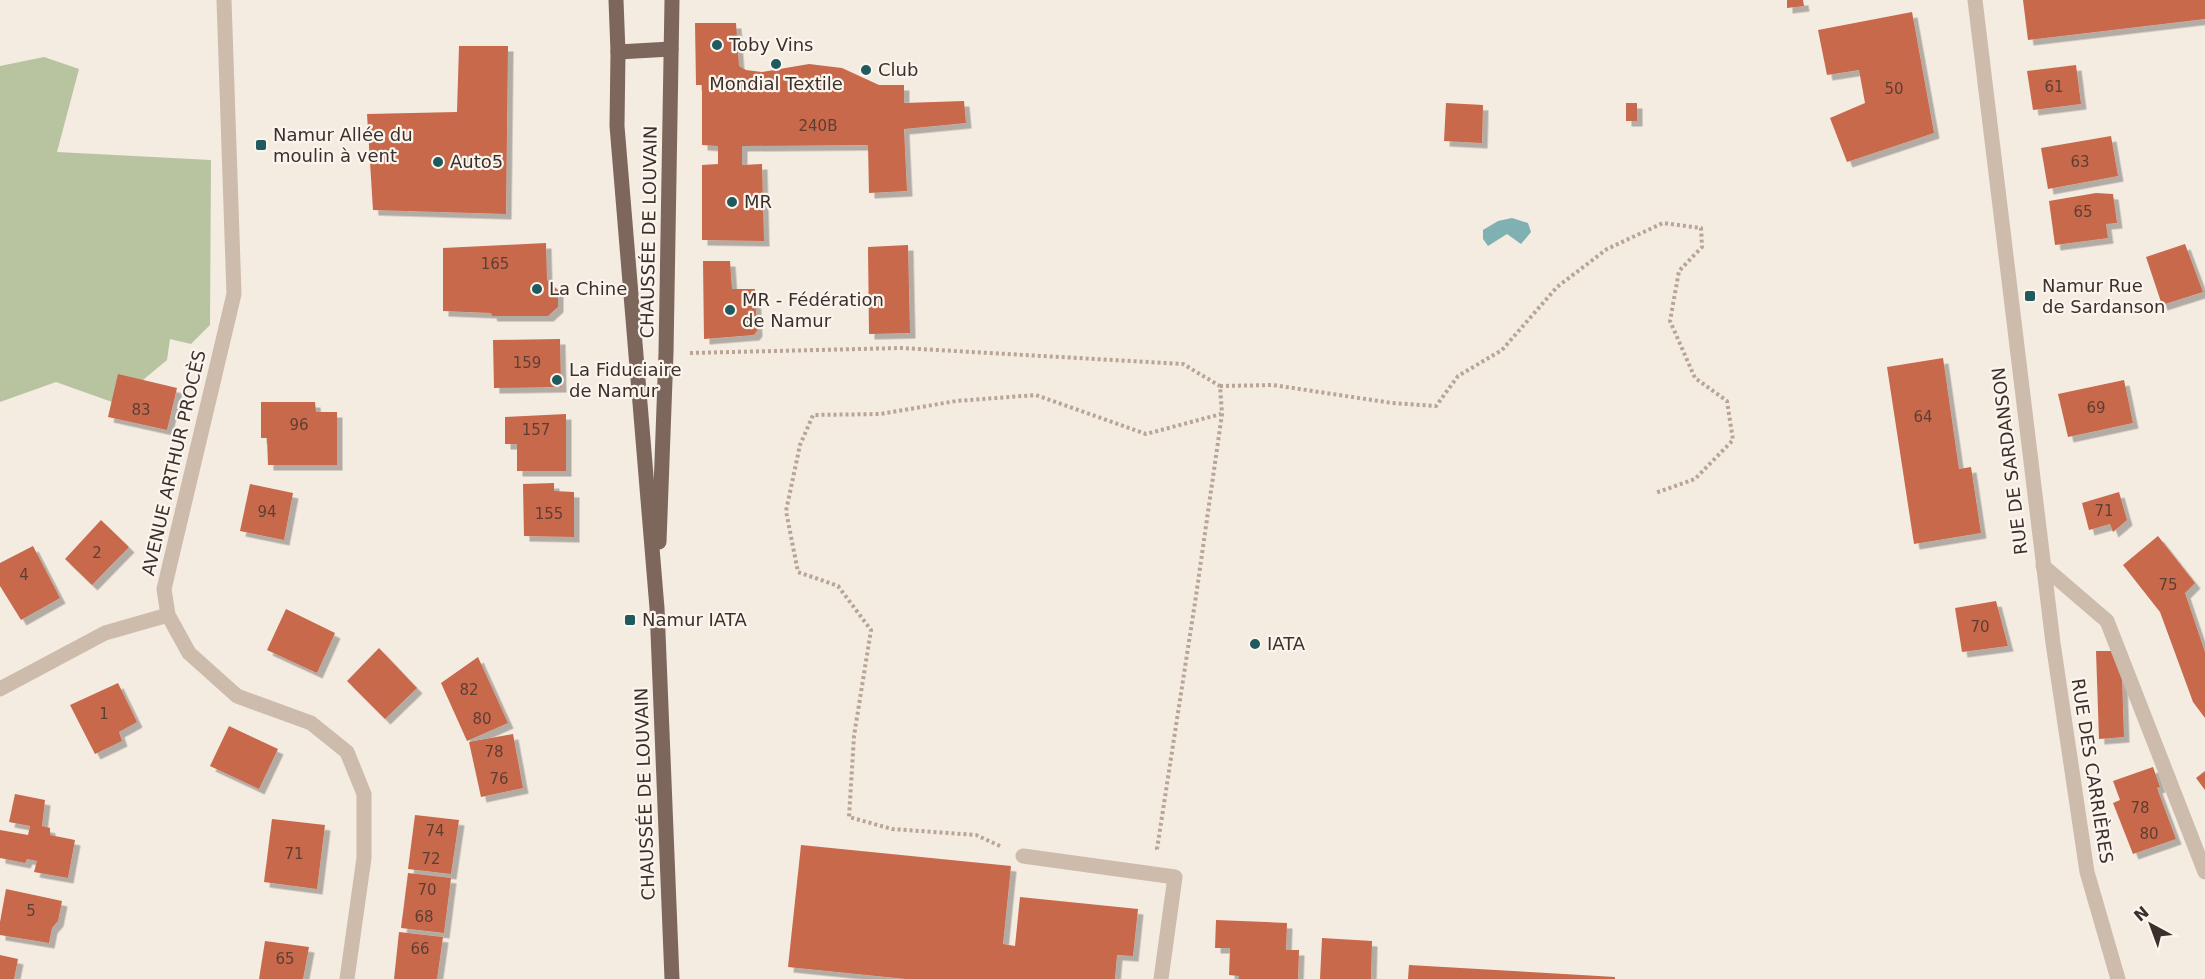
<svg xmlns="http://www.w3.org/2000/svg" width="2205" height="979" font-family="'DejaVu Sans',sans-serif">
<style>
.green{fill:#b8c4a0}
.water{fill:#7fb0b2}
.building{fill:#c8694b;filter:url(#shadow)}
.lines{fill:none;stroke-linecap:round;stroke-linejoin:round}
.path{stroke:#b9a596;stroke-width:4;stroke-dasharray:3 3;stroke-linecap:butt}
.minor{stroke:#cdbbac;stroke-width:15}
.major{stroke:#7d675c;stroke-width:15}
.poi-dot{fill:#1f5a5e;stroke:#fbf5ee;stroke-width:2}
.labels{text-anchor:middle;stroke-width:4.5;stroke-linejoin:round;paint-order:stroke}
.number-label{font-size:15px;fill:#5e3e33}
.poi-label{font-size:18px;fill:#3b302b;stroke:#fbf5ee;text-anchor:start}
.street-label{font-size:18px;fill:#3b302b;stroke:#fbf5ee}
</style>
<defs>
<filter id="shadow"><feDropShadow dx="5.5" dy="5.5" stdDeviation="0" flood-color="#0004"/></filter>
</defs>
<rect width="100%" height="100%" fill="#f4ebe1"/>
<!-- green -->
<path class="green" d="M44 57 79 69 57 152 211 160 210 325 191 344 170 339 167 360 143 380 112 402 56 382 0 402V66Z"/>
<!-- water -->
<path class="water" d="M1512 218 1528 223 1531 232 1521 244 1507 234 1488 246 1483 239V230L1498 221Z"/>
<!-- building -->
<g class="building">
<path d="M1787 0H1803L1804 6 1787 8Z"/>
<path d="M2023 0H2205V19L2028 40Z"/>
<path d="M1912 12 1934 133 1847 162 1830 118 1865 103 1859 70 1827 75 1818 30Z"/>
<path d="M695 23H736L739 66 746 70 762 72 809 64 842 68 879 85H904V103L964 101 966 123 904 129 907 191 869 193 868 145 742 146V165L762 164 764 241 702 240V165L718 164V146L702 145V85H696Z"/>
<path d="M459 46H508L506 214 373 210 367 114 457 112Z"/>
<path d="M2076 65 2081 104 2033 110 2027 71Z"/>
<path d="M1446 103 1483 105 1482 143 1444 141Z"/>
<rect x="1626" y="103" width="11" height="18"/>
<path d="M2111 136 2118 176 2048 189 2041 148Z"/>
<path d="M2096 193 2113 194 2117 223 2106 224 2108 238 2055 245 2049 201Z"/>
<path d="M546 243 547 280 558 290V307L548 316H492L491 313 443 311V248Z"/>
<path d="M2185 244 2203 292 2162 305 2146 257Z"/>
<path d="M908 245 910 333 869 334 868 247Z"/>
<path d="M703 261H730L732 289H755L757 331 754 335 704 339Z"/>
<path d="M560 339 561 387 494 388 493 340Z"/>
<path d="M1943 358 1959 469 1971 467 1981 533 1914 544 1887 367Z"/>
<path d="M118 374 177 388 167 430 108 417Z"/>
<path d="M2124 380 2133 423 2068 437 2058 394Z"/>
<path d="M261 402H315L316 412H337V465H268L267 438H261Z"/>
<path d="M566 414V471H517V444H505V417Z"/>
<path d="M554 483V491L574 492V537L524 536 523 484Z"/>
<path d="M250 484 293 493 284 540 240 531Z"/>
<path d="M2119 492 2127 520 2113 532 2110 524 2089 530 2082 503Z"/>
<path d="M101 520 129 547 92 585 65 559Z"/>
<path d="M2158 536 2195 583 2185 593 2205 652V718L2193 702 2160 612 2123 565Z"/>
<path d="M33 546 60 598 21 620 0 586V563Z"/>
<path d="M1996 601 2008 646 1962 652 1955 608Z"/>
<path d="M286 609 335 633 317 673 267 650Z"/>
<path d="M379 648 417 688 385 719 347 681Z"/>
<path d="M2096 651H2112L2122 677 2124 737 2099 739Z"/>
<path d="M478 657 508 723 467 741 441 683Z"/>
<path d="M118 683 137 722 119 732 122 741 95 754 70 705Z"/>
<path d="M229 726 278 749 259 789 210 766Z"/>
<path d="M513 734 523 788 481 797 469 742Z"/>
<path d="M2153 767 2160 787 2157 788 2176 839 2133 854 2113 803 2120 800 2113 781Z"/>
<path d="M2205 771V790L2196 778Z"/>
<path d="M15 794 45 800 42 826 50 828V835L75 840 68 878 34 872 37 861 27 859 25 863 0 858V830L28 835 30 826 9 822Z"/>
<path d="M415 815 459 820 451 874 408 869Z"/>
<path d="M272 819 325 825 317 889 264 882Z"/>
<path d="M801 845 1011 866 1003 944 1015 946 1020 897 1138 909 1133 956 1117 955 1115 979H906L788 967Z"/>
<path d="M408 873 451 878 444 933 401 928Z"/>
<path d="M6 889 62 901 58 921 52 928 49 943 0 935V922Z"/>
<path d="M1216 920 1287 923 1286 950H1299L1298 979H1239V976L1229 975 1230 948H1215Z"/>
<path d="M399 932 443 937 437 979H394Z"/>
<path d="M1322 938 1372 941 1371 979H1320Z"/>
<path d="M265 941 309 947 303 979H259Z"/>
<path d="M0 955 18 959 14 979H0Z"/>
<path d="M1409 965 1615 977V979H1408Z"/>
</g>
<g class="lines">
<!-- path -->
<g class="path">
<path d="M690 353 902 348 1183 364 1220 386 1222 414 1196 596 1157 849 1158 851"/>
<path d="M1220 386 1273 385 1392 403 1436 406 1458 376 1502 350 1557 287 1607 249 1663 223 1701 228 1702 247 1679 271 1670 321 1695 378 1727 401 1733 440 1695 479 1655 493"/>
<path d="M1000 846 976 835 892 829 849 817 854 736 871 630 838 586 798 572 786 511 800 445 813 415 880 414 956 401 1036 395 1146 434 1221 414"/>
</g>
<!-- minor -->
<g class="minor">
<path d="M224 0 234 294 164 589 168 615 189 653 237 696 311 723 347 752 364 794V858L347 979"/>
<path d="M1975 0 2053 643 2087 872 2118 979"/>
<path d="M2043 566 2107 621 2205 872"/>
<path d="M0 689 105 633 168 615"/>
<path d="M1023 856 1175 877 1161 979"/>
</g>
<!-- major -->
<g class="major">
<path d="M616 0 618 52 617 126 657 608 672 979"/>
<path d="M618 52 671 49"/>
<path d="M659 542 666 353 672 0"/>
</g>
</g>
<!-- markers -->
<g class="poi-dot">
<circle cx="717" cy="45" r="6"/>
<circle cx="776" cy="64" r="6"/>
<circle cx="866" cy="70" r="6"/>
<rect x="255" y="139" width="12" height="12" rx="3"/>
<circle cx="438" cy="162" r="6"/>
<circle cx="732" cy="202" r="6"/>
<circle cx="537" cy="289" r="6"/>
<rect x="2024" y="290" width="12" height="12" rx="3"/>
<circle cx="730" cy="310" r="6"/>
<circle cx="557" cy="380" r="6"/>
<rect x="624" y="614" width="12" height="12" rx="3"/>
<circle cx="1255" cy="644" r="6"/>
</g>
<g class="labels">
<!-- number labels -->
<g class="number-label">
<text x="2054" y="92">61</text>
<text x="1894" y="94">50</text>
<text x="818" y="131">240B</text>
<text x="2080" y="167">63</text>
<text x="2083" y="217">65</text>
<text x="495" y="269">165</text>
<text x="527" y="368">159</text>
<text x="2096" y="413">69</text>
<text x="141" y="415">83</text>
<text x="1923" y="422">64</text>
<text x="299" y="430">96</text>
<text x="536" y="435">157</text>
<text x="2104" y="516">71</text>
<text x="267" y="517">94</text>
<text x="549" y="519">155</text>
<text x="97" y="558">2</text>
<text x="24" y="580">4</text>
<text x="2168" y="590">75</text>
<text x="1980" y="632">70</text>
<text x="469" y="695">82</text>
<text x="104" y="719">1</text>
<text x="482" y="724">80</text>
<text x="494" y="757">78</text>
<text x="499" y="784">76</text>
<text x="2140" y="813">78</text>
<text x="435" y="836">74</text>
<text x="2149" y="839">80</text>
<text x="294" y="859">71</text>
<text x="431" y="864">72</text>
<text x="427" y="895">70</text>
<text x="31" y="916">5</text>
<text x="424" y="922">68</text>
<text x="420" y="954">66</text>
<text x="285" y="964">65</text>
</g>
<!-- poi labels -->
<g class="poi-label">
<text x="729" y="51">Toby Vins</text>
<text x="878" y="76">Club</text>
<text x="776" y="90" text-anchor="middle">Mondial Textile</text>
<text x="273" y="141">Namur Allée du<tspan x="273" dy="21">moulin à vent</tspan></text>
<text x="450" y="168">Auto5</text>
<text x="744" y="208">MR</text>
<text x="2042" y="292">Namur Rue<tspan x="2042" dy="21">de Sardanson</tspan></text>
<text x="549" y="295">La Chine</text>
<text x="742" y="306">MR - Fédération<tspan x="742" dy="21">de Namur</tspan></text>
<text x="569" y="376">La Fiduciaire<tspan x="569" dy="21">de Namur</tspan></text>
<text x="642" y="626">Namur IATA</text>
<text x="1267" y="650">IATA</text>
</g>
<!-- street labels -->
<g class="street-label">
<text transform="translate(649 232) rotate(-89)" y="6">CHAUSSÉE DE LOUVAIN</text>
<text transform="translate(2010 461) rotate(-97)" y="6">RUE DE SARDANSON</text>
<text transform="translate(174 463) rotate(-77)" y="6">AVENUE ARTHUR PROCÈS</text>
<text transform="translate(2092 771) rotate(81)" y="6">RUE DES CARRIÈRES</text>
<text transform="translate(645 794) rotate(-92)" y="6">CHAUSSÉE DE LOUVAIN</text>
</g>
</g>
<!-- north arrow -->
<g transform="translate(2151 925) rotate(319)" stroke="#fbf5ee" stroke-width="4.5" paint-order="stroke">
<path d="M0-4.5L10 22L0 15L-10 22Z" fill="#3b302b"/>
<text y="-9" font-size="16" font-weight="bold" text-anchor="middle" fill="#3b302b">N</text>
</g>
</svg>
